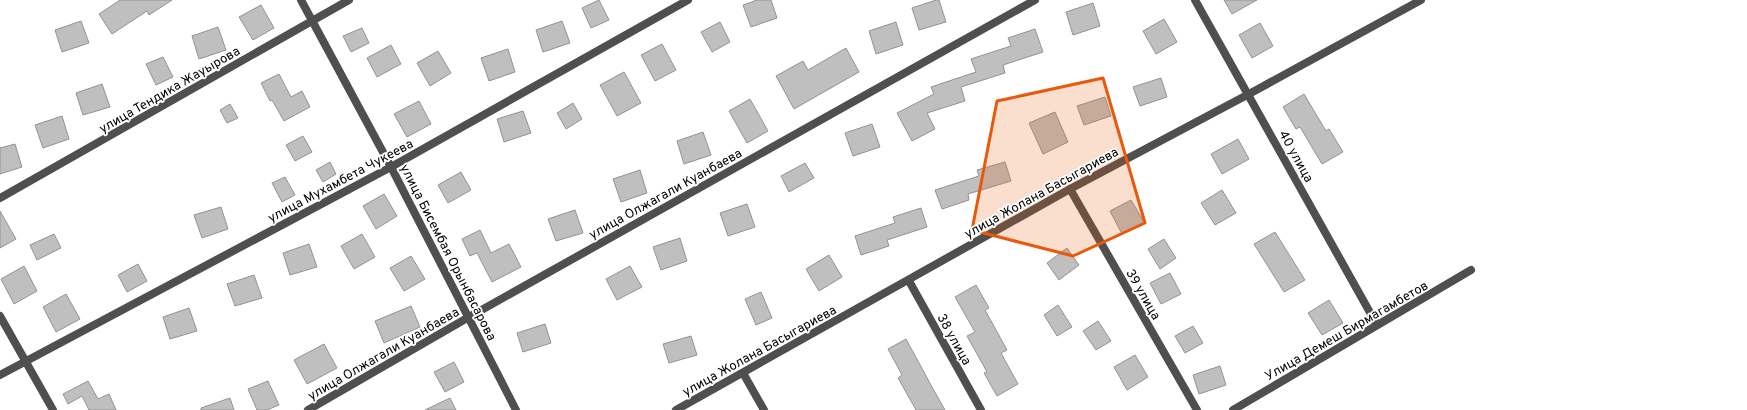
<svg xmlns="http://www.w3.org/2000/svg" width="1747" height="410" font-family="Overpass,sans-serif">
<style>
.building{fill:#bfbfbf;stroke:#939393}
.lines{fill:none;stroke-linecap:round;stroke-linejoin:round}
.minor{stroke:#4f4f4f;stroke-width:8}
.marked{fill:#e8590c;fill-opacity:0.2;stroke:#e8590c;stroke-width:3;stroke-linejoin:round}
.labels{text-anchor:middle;stroke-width:3.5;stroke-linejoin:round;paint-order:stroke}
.street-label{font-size:13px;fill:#000;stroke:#fff}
</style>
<rect width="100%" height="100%" fill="#fff"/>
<!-- building -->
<g class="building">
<path d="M120 0H172L149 15 147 11 112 34 99 14Z"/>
<path d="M599 0 609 20 591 28 582 8Z"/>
<path d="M757 0H771L777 18 751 27 743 5Z"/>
<path d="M936 0H939L946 22 919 30 912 8Z"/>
<path d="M1224 0H1257L1232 14Z"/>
<path d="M1093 3 1100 26 1073 35 1066 12Z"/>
<path d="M261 5 274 28 253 40 239 17Z"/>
<path d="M1164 19 1177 42 1156 54 1143 31Z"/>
<path d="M81 21 89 43 62 52 55 30Z"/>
<path d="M562 21 570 43 543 52 536 30Z"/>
<path d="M720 22 730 42 712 52 701 32Z"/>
<path d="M896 22 903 45 876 54 869 31Z"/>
<path d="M1260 23 1273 46 1252 58 1239 35Z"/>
<path d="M218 27 226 50 199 59 192 36Z"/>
<path d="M362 28 369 43 351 52 343 36Z"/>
<path d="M1035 29 1043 52 1003 65 1005 73 961 87 965 101 927 113 935 129 912 141 897 113 934 94 931 87 976 72 971 59 1011 46 1008 38Z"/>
<path d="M662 44 676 70 655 81 641 55Z"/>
<path d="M391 45 401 64 377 77 367 58Z"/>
<path d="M846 48 859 72 794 109 776 76 803 61 808 70Z"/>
<path d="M508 49 515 72 489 81 481 58Z"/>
<path d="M438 51 451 73 430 86 417 63Z"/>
<path d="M163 57 173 77 156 85 146 64Z"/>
<path d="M624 72 641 103 617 116 600 85Z"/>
<path d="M279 74 291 97 302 91 310 107 284 121 272 100 270 101 261 83Z"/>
<path d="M1161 78 1167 97 1140 106 1133 87Z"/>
<path d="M102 84 110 107 83 115 76 93Z"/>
<path d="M1304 94 1326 131 1329 129 1343 152 1322 164 1300 127 1296 129 1283 107Z"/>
<path d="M1105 97 1111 116 1084 125 1077 106Z"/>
<path d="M750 99 768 131 747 143 729 111Z"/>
<path d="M419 101 431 124 407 137 394 114Z"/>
<path d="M573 103 582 119 566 129 557 113Z"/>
<path d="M230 104 238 118 227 123 220 110Z"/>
<path d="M523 111 531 133 504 142 497 119Z"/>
<path d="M1055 112 1068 142 1043 154 1029 123Z"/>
<path d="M62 116 69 139 43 148 35 125Z"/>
<path d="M872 124 880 147 853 156 845 133Z"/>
<path d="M703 132 711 155 684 164 677 141Z"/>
<path d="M303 136 312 152 295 161 286 145Z"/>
<path d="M1238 139 1249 159 1222 174 1211 154Z"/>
<path d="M15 144 22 167 0 174V148Z"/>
<path d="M330 162 336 174 323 182 316 170Z"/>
<path d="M1005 162 1011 181 968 194 969 200 942 209 935 190 979 176 977 170Z"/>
<path d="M805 163 814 178 789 192 781 176Z"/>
<path d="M640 170 647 193 621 202 613 179Z"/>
<path d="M461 172 471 190 448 203 438 185Z"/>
<path d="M285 177 295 195 282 202 272 183Z"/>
<path d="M1222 190 1236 213 1215 225 1201 203Z"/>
<path d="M384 194 397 216 376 229 363 206Z"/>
<path d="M1131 200 1144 222 1122 234 1110 211Z"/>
<path d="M747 204 755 227 728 236 720 213Z"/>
<path d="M221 207 228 229 202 238 194 215Z"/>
<path d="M921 208 927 227 887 240 889 246 861 255 855 236 895 223 893 217Z"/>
<path d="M575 210 583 233 556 241 548 219Z"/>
<path d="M0 211 16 239 0 248Z"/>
<path d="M480 230 491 253 509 244 521 267 492 282 477 253 470 256 462 239Z"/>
<path d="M1275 232 1305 280 1284 292 1254 244Z"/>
<path d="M54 234 61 248 37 260 30 245Z"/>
<path d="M362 234 375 257 354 269 341 246Z"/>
<path d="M680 238 687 261 661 270 653 247Z"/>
<path d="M1164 239 1176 258 1160 269 1148 249Z"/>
<path d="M309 244 317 267 290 275 283 253Z"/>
<path d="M1067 248 1079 265 1059 280 1047 263Z"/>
<path d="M829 255 842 277 819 291 806 269Z"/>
<path d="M411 256 425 279 404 291 390 268Z"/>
<path d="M138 264 147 281 127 292 118 275Z"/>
<path d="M24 266 37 291 14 304 1 279Z"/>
<path d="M630 266 642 287 617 300 606 279Z"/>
<path d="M1170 273 1181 294 1161 304 1150 283Z"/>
<path d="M254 275 262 298 235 306 227 284Z"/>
<path d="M976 285 989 308 985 310 1007 350 1001 353 1018 384 997 396 984 373 987 372 967 336 975 332 955 297Z"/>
<path d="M761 292 772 318 756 325 745 299Z"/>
<path d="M66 294 80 319 56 332 43 307Z"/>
<path d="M1329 300 1343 323 1322 335 1308 313Z"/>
<path d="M1058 305 1072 327 1057 336 1044 315Z"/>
<path d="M411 306 420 327 384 343 375 321Z"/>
<path d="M189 308 197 331 170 339 163 317Z"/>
<path d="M1098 321 1111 341 1096 350 1083 331Z"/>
<path d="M545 324 551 343 523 352 517 333Z"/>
<path d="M1193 326 1203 343 1185 353 1175 336Z"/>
<path d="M691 336 697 355 669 363 663 344Z"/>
<path d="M906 339 932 387 945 410H916L898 378 902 375 888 349Z"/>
<path d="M324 344 337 368 307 384 294 360Z"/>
<path d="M1135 355 1148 377 1127 390 1114 367Z"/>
<path d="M454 362 464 382 445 392 434 372Z"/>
<path d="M1220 366 1226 385 1199 394 1193 375Z"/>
<path d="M88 381 98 399 109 394 116 410H89L82 396 68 404 63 394Z"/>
<path d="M268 381 279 405 267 410H257L248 389Z"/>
<path d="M230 398 234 410H201V408Z"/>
<path d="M450 398 456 410H425Z"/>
</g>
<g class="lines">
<!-- minor -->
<g class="minor">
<path d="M301 0 391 167 516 410"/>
<path d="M1195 0 1377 325"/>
<path d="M1070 189 1197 410"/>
<path d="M0 198 349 0"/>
<path d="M909 281 981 410"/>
<path d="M0 316 53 410"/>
<path d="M743 373 764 410"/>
<path d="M0 375 391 167 688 0"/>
<path d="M308 410 469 317 1035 0"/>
<path d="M676 410 1070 189 1249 94 1421 0"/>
<path d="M1233 410 1471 270"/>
</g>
</g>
<!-- marked area -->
<path class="marked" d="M1103 78 1145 223 1073 256 972 230 997 101Z"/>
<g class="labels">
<!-- street labels -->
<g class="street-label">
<text transform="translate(169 89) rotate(-30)" y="5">улица Тендика Жауырова</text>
<text transform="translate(1297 156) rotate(61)" y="5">40 улица</text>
<text transform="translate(340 180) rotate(-28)" y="5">улица Мухамбета Чукеева</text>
<text transform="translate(1041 192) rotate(-29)" y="5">улица Жолана Басыгариева</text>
<text transform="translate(665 193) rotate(-29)" y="5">улица Олжагали Куанбаева</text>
<text transform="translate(449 252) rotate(63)" y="5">улица Бисембая Орынбасарова</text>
<text transform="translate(1144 294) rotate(60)" y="5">39 улица</text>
<text transform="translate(1346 330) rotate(-30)" y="5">Улица Демеш Бирмагамбетов</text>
<text transform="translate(955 339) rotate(61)" y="5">38 улица</text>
<text transform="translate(759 350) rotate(-29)" y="5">улица Жолана Басыгариева</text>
<text transform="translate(383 353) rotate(-30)" y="5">улица Олжагали Куанбаева</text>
</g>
</g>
</svg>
